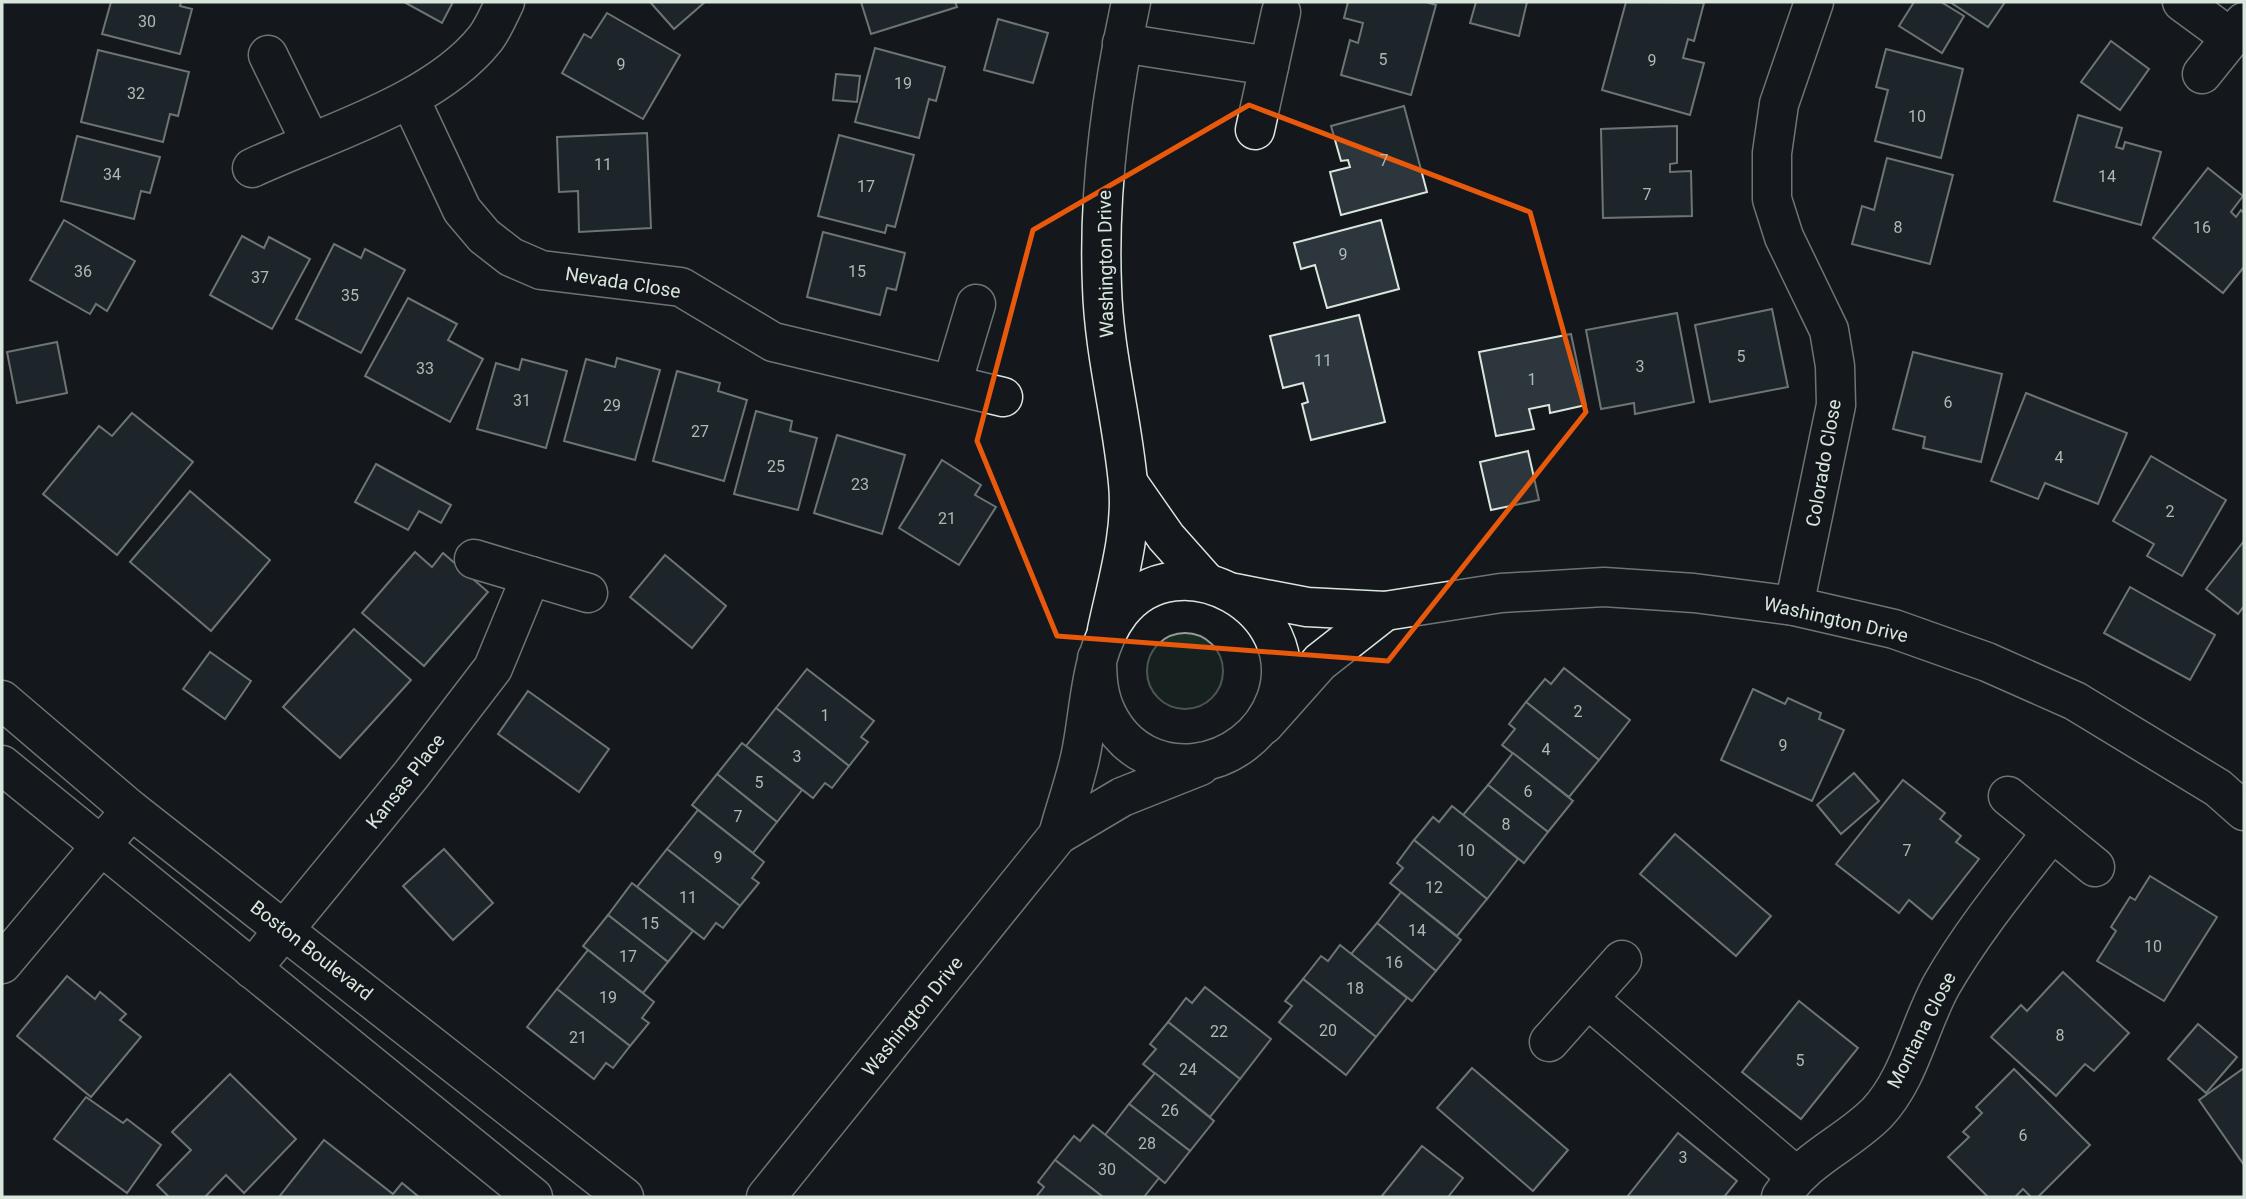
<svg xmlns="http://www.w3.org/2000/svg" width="2246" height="1199" font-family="Roboto,sans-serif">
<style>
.green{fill:#1a2d24;stroke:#939e99;stroke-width:2}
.building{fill:#2c363c;stroke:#d8e6dc;stroke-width:2}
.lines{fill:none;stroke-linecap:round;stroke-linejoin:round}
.street-casing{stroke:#d8e6dc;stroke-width:41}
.secondary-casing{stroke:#d8e6dc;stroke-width:41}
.street{stroke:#14181c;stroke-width:38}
.secondary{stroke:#14181c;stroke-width:38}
.marked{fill:none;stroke:#e8590c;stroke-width:5;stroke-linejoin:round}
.labels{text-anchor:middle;stroke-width:5;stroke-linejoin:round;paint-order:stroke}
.number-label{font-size:16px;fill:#adbab4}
.street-label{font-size:19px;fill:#d8e6dc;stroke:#14181c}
</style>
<rect width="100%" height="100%" fill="#14181c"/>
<!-- green -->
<circle class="green" cx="1185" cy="671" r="38"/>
<!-- building -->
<g class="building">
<path d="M111 2H181L180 6 192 9 180 54 102 34Z"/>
<path d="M404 2H453L442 23Z"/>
<path d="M650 2H705L674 29Z"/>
<path d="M861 2H955L957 7 871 34Z"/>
<path d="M1348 2H1426L1436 5 1411 95 1341 75 1350 40 1358 43 1363 23 1344 18Z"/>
<path d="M1476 2H1527L1519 36 1470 23Z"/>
<path d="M1626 2 1704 3 1694 41 1688 39 1683 58 1704 63 1690 115 1602 90Z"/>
<path d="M1914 2H1941L1964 16 1942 53 1899 26Z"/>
<path d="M1950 2H2005L1988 27Z"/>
<path d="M607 13 680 55 643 119 562 73 584 34 591 38Z"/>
<path d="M998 19 1048 33 1033 83 984 70Z"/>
<path d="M2111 41 2149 69 2120 110 2081 82Z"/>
<path d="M875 48 945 67 936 101 929 99 919 138 855 122Z"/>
<path d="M1886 49 1963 69 1941 158 1875 141 1888 90 1876 87Z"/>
<path d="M98 50 189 72 178 116 170 114 163 142 81 122Z"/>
<path d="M836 74 860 76 857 102 833 100Z"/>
<path d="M1404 106 1427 192 1341 215 1330 172 1350 167 1348 160 1341 161 1331 126Z"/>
<path d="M2078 115 2122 128 2116 147 2123 149 2125 142 2161 152 2141 225 2054 201Z"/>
<path d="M1677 126V163L1670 164V172L1691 171 1692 216 1603 218 1601 129Z"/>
<path d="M647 133 651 228 579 232 578 191 559 192 557 137Z"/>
<path d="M839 135 914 155 895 227 887 225 885 233 818 216Z"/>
<path d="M77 136 160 157 150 193 141 191 134 219 61 201Z"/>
<path d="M1887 158 1953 175 1930 264 1852 244 1862 206 1874 210Z"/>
<path d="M2208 168 2243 196 2231 212 2236 217 2241 210 2244 213V267L2223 293 2153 238Z"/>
<path d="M64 220 135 261 107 311 96 304 90 314 30 280Z"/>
<path d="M1381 220 1399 289 1327 308 1315 265 1301 269 1294 243Z"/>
<path d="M823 232 905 253 896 290 887 288 880 315 807 297Z"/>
<path d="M242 236 264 248 269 237 310 259 272 329 210 295Z"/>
<path d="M334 244 361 258 365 249 405 270 361 353 296 319Z"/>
<path d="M408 298 457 324 448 340 483 359 450 422 365 376Z"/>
<path d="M1772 309 1788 387 1710 402 1695 325Z"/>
<path d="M1677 313 1694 402 1635 414 1634 403 1601 409 1586 330Z"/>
<path d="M1359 315 1385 422 1311 440 1302 404 1308 402 1303 383 1283 388 1270 336Z"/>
<path d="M1571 334 1586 405 1550 413 1549 405 1529 409 1534 429 1496 436 1479 352Z"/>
<path d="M57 342 67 393 17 403 7 352Z"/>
<path d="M1913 352 2002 374 1981 462 1923 448 1925 437 1893 429Z"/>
<path d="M617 358 660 370 635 460 564 441 586 359 615 367Z"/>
<path d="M522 359 567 371 546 448 477 429 496 363 519 370Z"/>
<path d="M677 371 720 383 718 391 747 400 724 481 653 461Z"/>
<path d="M2026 393 2127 433 2098 504 2045 483 2038 499 1991 481Z"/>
<path d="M756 411 792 421 790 431 817 438 798 510 734 494Z"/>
<path d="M132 413 193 462 117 555 43 494 99 426 112 436Z"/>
<path d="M837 435 905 455 882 534 814 513Z"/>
<path d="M1528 451 1539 500 1491 510 1480 462Z"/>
<path d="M2151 456 2226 500 2182 576 2147 556 2154 544 2113 521Z"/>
<path d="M942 460 981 485 975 495 996 507 959 565 899 528Z"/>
<path d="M376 464 451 505 441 523 419 511 408 530 355 502Z"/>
<path d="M190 491 270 560 211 631 130 562Z"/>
<path d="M2244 541V606L2238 614 2206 589Z"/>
<path d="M415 552 432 567 443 553 488 592 424 666 362 613Z"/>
<path d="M665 555 726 606 692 648 630 597Z"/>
<path d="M2130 587 2215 635 2190 680 2104 633Z"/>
<path d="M354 629 411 680 340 758 283 707Z"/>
<path d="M210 652 251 681 225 719 183 689Z"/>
<path d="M1564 668 1630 720 1599 760 1526 702 1545 679 1551 684Z"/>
<path d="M807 669 874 721 861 737 868 742 849 766 776 708Z"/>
<path d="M1753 689 1785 704 1788 698 1821 713 1819 719 1844 730 1812 801 1721 760Z"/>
<path d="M528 691 609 749 579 792 498 734Z"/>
<path d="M1526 702 1599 760 1569 797 1502 745 1515 729 1509 724Z"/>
<path d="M776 708 849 766 832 788 825 783 813 798 746 746Z"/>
<path d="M742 743 802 790 777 822 717 774Z"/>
<path d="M1513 753 1573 801 1548 832 1488 785Z"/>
<path d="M1854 773 1879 801 1841 834 1817 805Z"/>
<path d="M717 774 777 822 753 853 692 805Z"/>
<path d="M1903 780 1945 813 1940 819 1961 836 1956 842 1979 859 1932 919 1909 900 1899 913 1836 864Z"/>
<path d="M1488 785 1548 832 1524 863 1463 815Z"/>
<path d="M1452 806 1518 859 1487 899 1414 840 1433 817 1439 822Z"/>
<path d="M698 810 764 862 752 878 759 883 740 906 667 849Z"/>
<path d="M1675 834 1771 916 1736 956 1640 874Z"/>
<path d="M1414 840 1487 899 1457 936 1390 883 1403 868 1397 863Z"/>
<path d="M444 849 493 903 453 940 403 886Z"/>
<path d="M667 849 740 906 723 928 716 923 704 939 637 887Z"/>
<path d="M2150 876 2217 917 2164 1001 2097 961 2116 931 2111 927 2130 897 2135 900Z"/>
<path d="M632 883 693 931 668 962 608 915Z"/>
<path d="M1401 892 1461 940 1436 971 1377 923Z"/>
<path d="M608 915 668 962 643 993 583 946Z"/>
<path d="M1377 923 1436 971 1412 1001 1351 954Z"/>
<path d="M1340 945 1407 998 1376 1037 1303 979 1321 956 1328 961Z"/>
<path d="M588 950 654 1002 642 1018 649 1023 630 1046 557 989Z"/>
<path d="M2063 972 2129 1033 2094 1071 2085 1064 2056 1096 1991 1037 2021 1005 2027 1011Z"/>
<path d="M67 976 95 999 100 992 126 1014 120 1020 141 1037 91 1097 17 1036Z"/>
<path d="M1303 979 1376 1037 1346 1075 1279 1022 1292 1006 1285 1001Z"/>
<path d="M1205 987 1271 1039 1240 1079 1168 1022 1186 998 1192 1003Z"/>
<path d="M557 989 630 1046 613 1068 606 1063 594 1079 527 1027Z"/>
<path d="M1799 1001 1858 1048 1801 1119 1742 1072Z"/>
<path d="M1168 1022 1240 1079 1210 1117 1143 1064 1156 1049 1150 1044Z"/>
<path d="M2198 1024 2237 1057 2206 1093 2168 1059Z"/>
<path d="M1472 1068 1568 1150 1533 1191 1437 1108Z"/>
<path d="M2244 1068V1165L2199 1100Z"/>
<path d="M2014 1069 2090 1145 2038 1197H2031L2023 1189 2015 1197H1988L1948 1157 1969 1137 1963 1132 1982 1113 1976 1107Z"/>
<path d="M1155 1073 1214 1121 1190 1151 1129 1104Z"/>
<path d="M230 1074 296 1139 244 1193 226 1175 205 1197H169L157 1185 191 1150 172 1132Z"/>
<path d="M86 1097 123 1123 127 1119 161 1145 127 1193 54 1139Z"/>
<path d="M1129 1104 1190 1151 1165 1183 1105 1135Z"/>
<path d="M1093 1125 1159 1178 1144 1197H1103L1055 1160 1074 1136 1080 1141Z"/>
<path d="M1678 1133 1737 1181 1724 1197H1627Z"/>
<path d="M324 1140 393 1194 402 1183 419 1197H279Z"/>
<path d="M1422 1146 1463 1178 1448 1197H1381Z"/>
<path d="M1055 1160 1103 1197H1036L1044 1187 1038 1182Z"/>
</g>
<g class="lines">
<!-- street casing -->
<g class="street-casing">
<g id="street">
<path d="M2182 2 2231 38"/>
<path d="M1122 43 1269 66"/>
<path d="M268 55 310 141"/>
<path d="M2202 74 2244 22"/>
<path d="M410 99 462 210 484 236 511 257 541 270 681 287 773 342 1003 397"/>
<path d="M1255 130 1281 12"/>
<path d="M252 168C325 134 434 103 485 39 493 29 499 14 505 2"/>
<path d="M952 384 976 304"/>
<path d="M474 559 588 593"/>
<path d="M1234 593 1307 607 1385 611 1501 593 1604 587 1694 593 1794 606 1894 629 1987 662 2075 701 2218 788 2244 811"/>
<path d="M1794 606 1836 405 1835 366 1829 330 1784 237 1772 199V153L1779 104 1814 2"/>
<path d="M1264 725 1320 662 1385 611"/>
<path d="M2008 796 2095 867"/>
<path d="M2 964 131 810"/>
<path d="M252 969 411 775 493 668 531 576"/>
<path d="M1588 999 1795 1175"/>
<path d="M1549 1042 1622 960"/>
<path d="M1781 1197C1807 1157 1845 1145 1877 1113 1910 1078 1919 1025 1942 984 1973 930 2014 881 2052 832"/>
</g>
</g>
<!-- secondary casing -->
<g class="secondary-casing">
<g id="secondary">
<path d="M1129 484 1166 537 1206 582"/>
<path d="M1107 630C1117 583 1133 531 1128 483 1122 417 1104 354 1102 287 1098 192 1111 95 1131 2"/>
<path d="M2 700 131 810 624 1197"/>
<path d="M2 765 533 1197"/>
<path d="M1058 835C1065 809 1074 784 1080 758 1091 709 1088 654 1120 612 1179 537 1308 609 1276 699 1249 773 1144 790 1107 714 1098 696 1097 677 1097 658"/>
<path d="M766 1197 1058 835 1122 797 1200 766"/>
</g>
</g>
<!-- street -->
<use href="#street" class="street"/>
<!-- secondary -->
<use href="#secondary" class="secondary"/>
</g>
<!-- marked area -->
<path d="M0 0H2246V1199H0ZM1249 105 1530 212 1586 412 1388 661 1057 636 977 441 1033 230Z" fill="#14181c" fill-opacity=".55" fill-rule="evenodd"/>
<path class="marked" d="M1249 105 1530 212 1586 412 1388 661 1057 636 977 441 1033 230Z"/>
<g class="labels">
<!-- number labels -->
<g class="number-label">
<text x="147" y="27">30</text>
<text x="1383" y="65">5</text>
<text x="1652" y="66">9</text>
<text x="621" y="70">9</text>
<text x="903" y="89">19</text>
<text x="136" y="99">32</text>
<text x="1917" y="122">10</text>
<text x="1384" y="166">7</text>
<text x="603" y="170">11</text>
<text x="112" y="180">34</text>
<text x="2107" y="182">14</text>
<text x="866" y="192">17</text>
<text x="1647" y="200">7</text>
<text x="1898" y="233">8</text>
<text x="2202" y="233">16</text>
<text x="1343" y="260">9</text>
<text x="83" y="277">36</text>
<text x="857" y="277">15</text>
<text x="260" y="283">37</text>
<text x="350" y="301">35</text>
<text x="1741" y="362">5</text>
<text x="1323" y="366">11</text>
<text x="1640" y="372">3</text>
<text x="425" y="374">33</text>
<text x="1532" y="385">1</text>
<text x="522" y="406">31</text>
<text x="1948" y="408">6</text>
<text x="612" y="411">29</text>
<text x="700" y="437">27</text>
<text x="2059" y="463">4</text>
<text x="776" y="472">25</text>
<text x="860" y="490">23</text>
<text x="2170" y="517">2</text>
<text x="947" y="524">21</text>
<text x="1578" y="717">2</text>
<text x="825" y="721">1</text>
<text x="1783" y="751">9</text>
<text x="1546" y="755">4</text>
<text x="797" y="762">3</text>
<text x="759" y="788">5</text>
<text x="1528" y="797">6</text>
<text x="738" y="822">7</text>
<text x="1506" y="830">8</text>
<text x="1466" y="856">10</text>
<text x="1907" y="856">7</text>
<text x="718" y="863">9</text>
<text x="1434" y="893">12</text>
<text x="688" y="903">11</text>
<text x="650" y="929">15</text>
<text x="1417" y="936">14</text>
<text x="2153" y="952">10</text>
<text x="628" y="962">17</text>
<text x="1394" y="968">16</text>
<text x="1355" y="994">18</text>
<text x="608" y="1003">19</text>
<text x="1328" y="1036">20</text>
<text x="1219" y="1037">22</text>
<text x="2060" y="1041">8</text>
<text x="578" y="1043">21</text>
<text x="1800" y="1066">5</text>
<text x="1188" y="1075">24</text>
<text x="1170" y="1116">26</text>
<text x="2023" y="1141">6</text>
<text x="1147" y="1149">28</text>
<text x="1683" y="1163">3</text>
<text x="1107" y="1175">30</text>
</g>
<!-- street labels -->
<g class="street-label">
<text transform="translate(1105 264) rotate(-91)" y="7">Washington Drive</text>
<text transform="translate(623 282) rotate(9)" y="7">Nevada Close</text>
<text transform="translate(1823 463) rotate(-80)" y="7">Colorado Close</text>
<text transform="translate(1836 619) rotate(13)" y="7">Washington Drive</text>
<text transform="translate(405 781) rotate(-52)" y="7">Kansas Place</text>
<text transform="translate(312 950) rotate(38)" y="7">Boston Boulevard</text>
<text transform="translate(912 1016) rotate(-51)" y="7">Washington Drive</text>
<text transform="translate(1921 1030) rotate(-63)" y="7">Montana Close</text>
</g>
</g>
<!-- border -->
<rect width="2246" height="1199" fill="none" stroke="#d8e6dc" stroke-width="7"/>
</svg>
